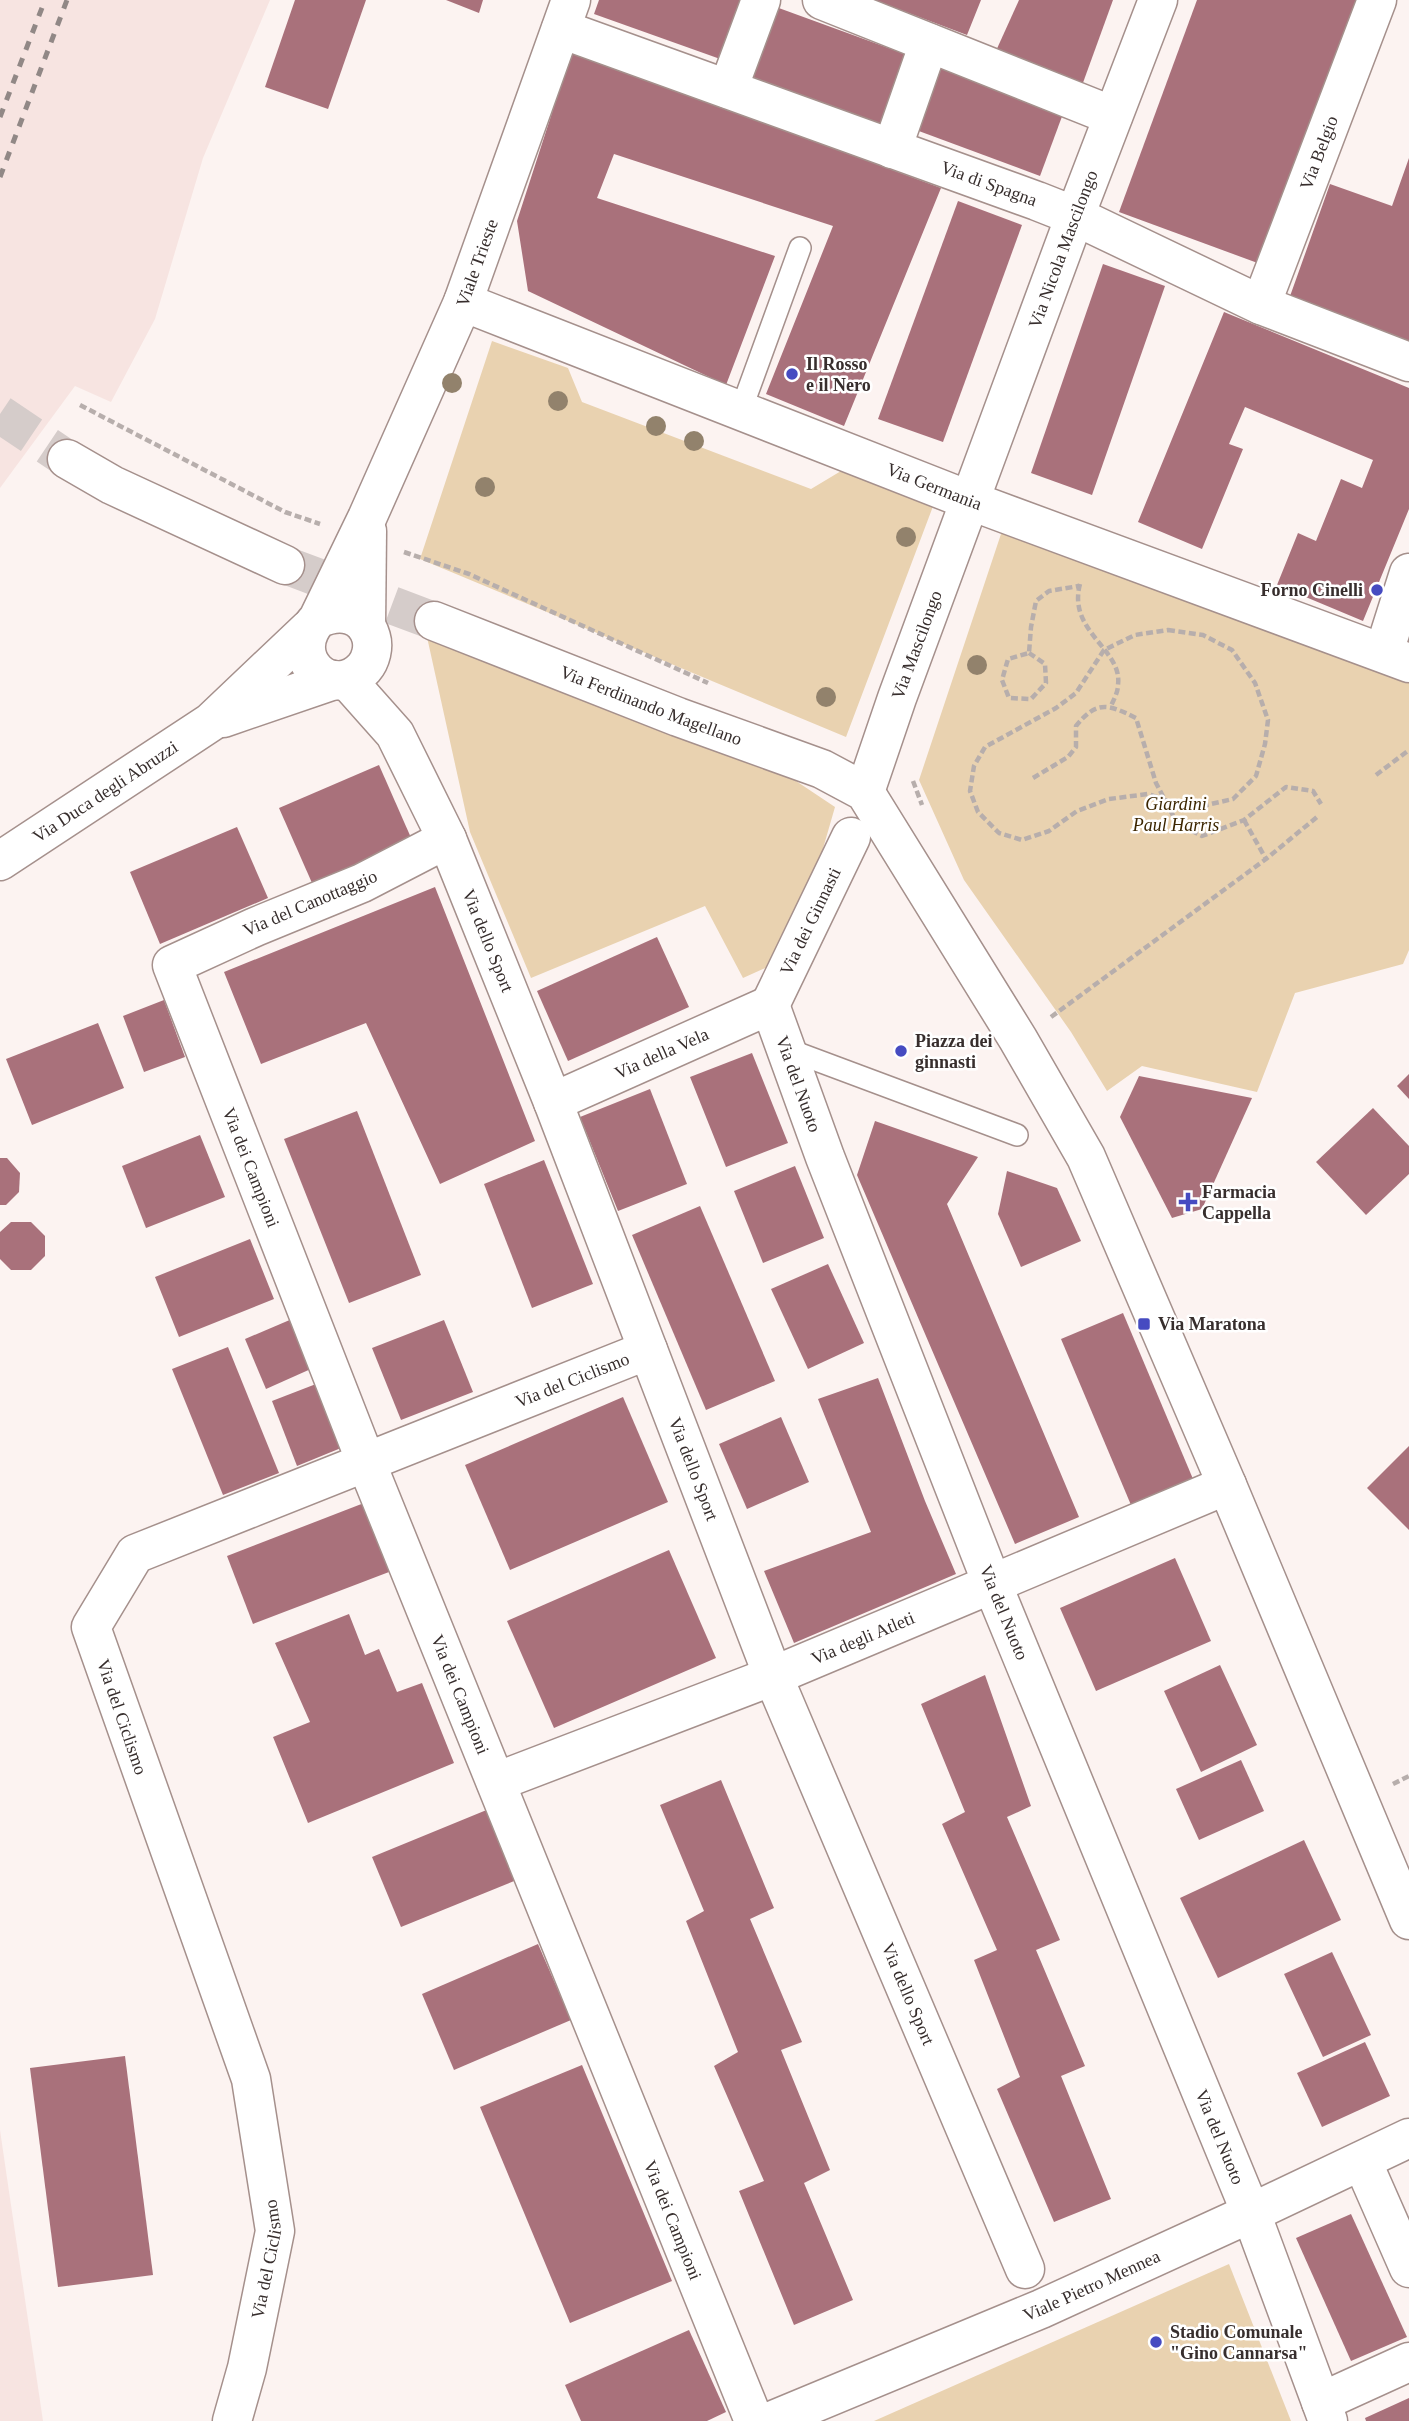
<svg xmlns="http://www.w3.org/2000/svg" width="1409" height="2421" font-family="'Times New Roman',serif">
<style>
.built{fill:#f7e4e1}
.green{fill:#e9d2b0}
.building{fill:#a9717b}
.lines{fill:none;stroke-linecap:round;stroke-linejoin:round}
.tertiary-tunnel{stroke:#d5ccca;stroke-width:38;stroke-dasharray:38 19;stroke-linecap:butt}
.service-casing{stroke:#a5908c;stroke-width:24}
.minor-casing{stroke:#a5908c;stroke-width:41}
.tertiary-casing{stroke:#a5908c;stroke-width:41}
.path{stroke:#b7aeac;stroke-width:4.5;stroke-dasharray:7 3.5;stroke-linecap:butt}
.service{stroke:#fff;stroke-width:21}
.minor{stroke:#fff;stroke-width:38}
.tertiary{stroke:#fff;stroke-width:38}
.rail{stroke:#918886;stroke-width:5;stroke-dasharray:9 9;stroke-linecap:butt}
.tree{fill:#92826c}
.poi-dot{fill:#464bc1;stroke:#fff;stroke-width:2.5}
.labels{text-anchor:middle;stroke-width:5;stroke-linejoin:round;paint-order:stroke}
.street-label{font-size:18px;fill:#372e2d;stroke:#fff}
.poi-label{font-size:18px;font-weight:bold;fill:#372e2d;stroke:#fff;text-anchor:start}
.park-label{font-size:18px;font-style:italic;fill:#3c2600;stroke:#fff}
</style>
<rect width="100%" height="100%" fill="#fcf3f1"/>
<!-- built -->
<g class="built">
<path d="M0 0H270L203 158 155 319 111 402 75 386 0 488Z"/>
<path d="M0 2130 7 2178 43 2421H0Z"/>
</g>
<!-- green -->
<g class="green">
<path d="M492 341 568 368 582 402 811 489 846 468 935 501 846 737 420 559Z"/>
<path d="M1005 522 1409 678V950L1403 964 1295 993 1257 1092 1142 1066 1107 1091 1071 1032 964 880 919 780Z"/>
<path d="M427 637 784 773 835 807 792 956 743 978 705 906 531 978 470 832Z"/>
<path d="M1229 2264 1291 2421H874Z"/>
</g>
<!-- building -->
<g class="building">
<path d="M295 0H366L328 109 265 87Z"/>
<path d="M446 0H483L479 13Z"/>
<path d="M599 0H741L723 60 594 14Z"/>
<path d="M874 0H981L967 35Z"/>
<path d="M1019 0H1113L1080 91 995 53Z"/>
<path d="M1197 0H1361L1263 265 1119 212Z"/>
<path d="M776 7 905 54 880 124 750 76Z"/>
<path d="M572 51 941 188 844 426 766 394 833 226 614 154 597 198 775 256 726 385 528 291 517 221Z"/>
<path d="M931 62 1064 111 1040 176 908 127Z"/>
<path d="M1409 158V341L1289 299 1330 184 1392 206Z"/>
<path d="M958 201 1022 225 943 442 878 419Z"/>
<path d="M1103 264 1165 286 1092 495 1031 473Z"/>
<path d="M1224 312 1409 388V509L1363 621 1277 585 1298 533 1316 541 1341 479 1362 488 1373 460 1245 407 1229 444 1243 449 1202 549 1138 522Z"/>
<path d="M379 765 412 840 312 883 279 808Z"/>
<path d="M237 827 268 898 160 944 130 872Z"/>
<path d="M435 887 535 1141 440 1184 366 1023 261 1064 224 972Z"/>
<path d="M657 937 689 1007 568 1061 537 991Z"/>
<path d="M164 1000 185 1057 144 1072 123 1016Z"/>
<path d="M98 1023 124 1088 32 1125 6 1059Z"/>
<path d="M752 1053 788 1143 726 1167 690 1077Z"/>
<path d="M1409 1074V1099L1397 1086Z"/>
<path d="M1139 1076 1252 1098 1202 1209 1172 1218 1120 1117Z"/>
<path d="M650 1089 687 1184 618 1211 580 1117Z"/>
<path d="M1373 1108 1409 1146V1174L1366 1215 1316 1162Z"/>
<path d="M357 1111 421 1275 349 1303 284 1139Z"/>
<path d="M875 1121 978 1157 947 1204 1079 1517 1015 1544 857 1175Z"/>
<path d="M200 1135 225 1197 146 1228 122 1166Z"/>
<path d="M0 1158H7L20 1173 19 1192 6 1205H0Z"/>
<path d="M544 1160 593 1284 532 1308 484 1184Z"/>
<path d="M795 1166 824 1238 763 1263 734 1191Z"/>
<path d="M1007 1171 1057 1188 1081 1241 1021 1267 998 1214Z"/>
<path d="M700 1206 775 1381 706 1410 632 1235Z"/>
<path d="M11 1222H31L45 1236V1256L31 1270H11L0 1259V1232Z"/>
<path d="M250 1239 274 1299 179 1337 155 1277Z"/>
<path d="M828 1264 864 1343 808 1369 771 1289Z"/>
<path d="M1123 1313 1193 1479 1131 1505 1061 1339Z"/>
<path d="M292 1319 313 1368 266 1389 245 1339Z"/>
<path d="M444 1320 473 1392 401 1420 372 1348Z"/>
<path d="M228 1347 279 1473 223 1495 172 1369Z"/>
<path d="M878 1378 925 1501 956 1574 794 1643 764 1571 871 1532 818 1399Z"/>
<path d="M316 1384 341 1448 297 1466 272 1401Z"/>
<path d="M623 1397 668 1502 510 1570 465 1465Z"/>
<path d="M781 1417 809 1482 747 1509 719 1444Z"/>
<path d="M1409 1446V1530L1367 1488Z"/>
<path d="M364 1503 389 1572 253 1624 227 1556Z"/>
<path d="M669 1550 716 1658 554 1728 507 1621Z"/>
<path d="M1175 1558 1211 1641 1096 1691 1060 1608Z"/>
<path d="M349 1614 365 1655 379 1649 397 1692 422 1683 454 1763 308 1823 273 1737 310 1722 275 1643Z"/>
<path d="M1220 1665 1257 1745 1201 1772 1164 1691Z"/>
<path d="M985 1675 1031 1806 1007 1817 1060 1940 1036 1950 1085 2066 1061 2076 1111 2199 1054 2222 997 2089 1020 2077 974 1960 997 1950 942 1824 965 1812 921 1704Z"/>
<path d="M1241 1760 1264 1811 1199 1840 1176 1789Z"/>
<path d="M721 1780 774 1908 750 1919 802 2042 781 2050 830 2170 804 2183 853 2300 794 2325 739 2191 764 2181 714 2066 738 2052 686 1921 704 1911 660 1805Z"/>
<path d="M489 1809 519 1879 401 1927 372 1857Z"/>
<path d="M1304 1840 1341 1920 1218 1978 1180 1898Z"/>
<path d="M538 1944 571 2020 454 2070 422 1994Z"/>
<path d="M1332 1952 1371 2035 1323 2057 1284 1974Z"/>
<path d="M1365 2042 1390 2096 1322 2127 1297 2073Z"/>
<path d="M125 2056 153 2275 58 2287 30 2068Z"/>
<path d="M582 2065 672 2281 570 2323 480 2107Z"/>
<path d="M1351 2214 1407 2337 1351 2361 1296 2238Z"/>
<path d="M689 2330 726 2412 707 2421H581L565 2385Z"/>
<path d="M1409 2398V2421H1366L1365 2418Z"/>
</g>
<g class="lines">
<!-- tertiary-tunnel -->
<g class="tertiary-tunnel">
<path d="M0 414 67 459"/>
<path d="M285 565 434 621"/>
</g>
<!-- service casing -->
<g class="service-casing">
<g id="service">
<path d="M741 410 800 248"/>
<path d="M784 1048 1017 1135"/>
</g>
</g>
<!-- minor casing -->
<g class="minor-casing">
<g id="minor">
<path d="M822 0 1113 116"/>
<path id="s1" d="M561 29 1037 201 1075 216 1261 305 1409 362"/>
<path d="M728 89 761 0"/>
<path d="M892 149 929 43"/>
<path id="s2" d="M463 302 971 501 1409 663"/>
<path id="s3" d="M1261 305 1377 0"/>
<path id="s4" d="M318 619C339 609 364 612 371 637 374 647 371 660 364 668 332 703 283 657 318 619L367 518 463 302 571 0"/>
<path d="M366 626 367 531"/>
<path d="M1384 652 1409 573"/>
<path id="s5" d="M347 680 395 734 447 839 553 1102 773 1676 1025 2269"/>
<path d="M223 718 334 680"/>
<path id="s6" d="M865 792 897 698 1075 216 1158 0"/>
<path id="s7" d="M447 839 362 883 255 927 172 965 366 1462 754 2421"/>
<path id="s8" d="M0 861 211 722 309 629"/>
<path id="s9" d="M770 1005 825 1157 993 1586 1251 2213 1328 2421"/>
<path id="s10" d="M770 1005 851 837"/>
<path id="s11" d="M553 1102 770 1005"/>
<path id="s12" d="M496 1782 773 1676 1227 1485"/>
<path d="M1362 2161 1409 2268"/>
<path d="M1321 2402 1409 2362"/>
<path id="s13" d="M232 2421 247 2368 275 2231 251 2079 91 1627 135 1554 648 1350"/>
<path id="s14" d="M771 2421 1041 2309 1251 2213 1409 2138"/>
</g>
</g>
<!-- tertiary casing -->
<g class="tertiary-casing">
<g id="tertiary">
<path d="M67 459 112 485 285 565"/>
<path id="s15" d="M434 621 678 717 822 769 865 792 1018 1039 1086 1157 1227 1485 1409 1920"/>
</g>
</g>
<!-- path -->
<g class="path">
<path d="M80 405 285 512 320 524"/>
<path d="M404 552 469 574 708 683"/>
<path d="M1080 584C1067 632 1123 649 1118 685 1118 692 1114 699 1111 706"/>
<path d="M1168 630 1203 635 1232 650 1255 683 1268 720 1265 744 1256 776 1233 799 1202 806 1165 800 1148 794 1109 799 1077 811 1049 831 1022 840 999 833 978 812 970 791 974 766 985 747 1056 708 1076 693 1104 650 1135 635Z"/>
<path d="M1029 653 1045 664 1046 683 1031 699 1009 698 1002 680 1008 659 1029 653 1031 627 1036 601 1049 591 1079 586"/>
<path d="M1376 775 1409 750"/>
<path d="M1033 778 1068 757 1076 747V726C1097 700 1108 704 1136 718L1156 783 1177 823 1202 836 1244 820 1286 787 1313 791 1321 804"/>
<path d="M913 781 922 805"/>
<path d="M1244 820 1266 859"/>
<path d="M1051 1017 1266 859 1317 817"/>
<path d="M1393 1784 1409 1776"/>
</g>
<!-- service -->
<use href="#service" class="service"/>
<!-- minor -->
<use href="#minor" class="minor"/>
<!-- tertiary -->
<use href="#tertiary" class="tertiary"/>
<!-- rail -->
<g class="rail">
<path d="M0 117 45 0"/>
<path d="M0 177 67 0"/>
</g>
</g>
<!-- trees -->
<g class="tree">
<circle cx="452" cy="383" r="10"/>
<circle cx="558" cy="401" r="10"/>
<circle cx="656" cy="426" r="10"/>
<circle cx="694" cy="441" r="10"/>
<circle cx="485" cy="487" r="10"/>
<circle cx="906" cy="537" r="10"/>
<circle cx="977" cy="665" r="10"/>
<circle cx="826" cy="697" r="10"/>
</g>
<!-- markers -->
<g class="poi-dot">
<circle cx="792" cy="374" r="7"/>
<circle cx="1377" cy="590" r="7"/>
<circle cx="901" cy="1051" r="7"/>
<path d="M1184.5 1191.5h7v7h7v7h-7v7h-7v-7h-7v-7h7z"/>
<rect x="1137" y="1317" width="14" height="14" rx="3.5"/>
<circle cx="1156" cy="2342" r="7"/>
</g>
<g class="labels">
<!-- street labels -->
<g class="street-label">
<text dy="6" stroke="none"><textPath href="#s3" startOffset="163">Via Belgio</textPath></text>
<text dy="6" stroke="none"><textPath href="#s1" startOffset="455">Via di Spagna</textPath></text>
<text dy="6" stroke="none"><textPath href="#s6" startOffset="578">Via Nicola Mascilongo</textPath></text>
<text dy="6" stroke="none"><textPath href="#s4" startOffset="600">Viale Trieste</textPath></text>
<text dy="6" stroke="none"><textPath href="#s2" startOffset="506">Via Germania</textPath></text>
<text dy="6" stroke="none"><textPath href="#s6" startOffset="156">Via Mascilongo</textPath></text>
<text dy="6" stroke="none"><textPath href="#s15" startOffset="233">Via Ferdinando Magellano</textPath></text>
<text dy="6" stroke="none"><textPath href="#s8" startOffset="126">Via Duca degli Abruzzi</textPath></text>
<text transform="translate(310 903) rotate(-23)" y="6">Via del Canottaggio</text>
<text dy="6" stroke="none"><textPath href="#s10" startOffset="93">Via dei Ginnasti</textPath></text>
<text dy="6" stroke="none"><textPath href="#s5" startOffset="299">Via dello Sport</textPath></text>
<text dy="6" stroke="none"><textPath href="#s11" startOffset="119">Via della Vela</textPath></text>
<text dy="6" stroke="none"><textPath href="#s9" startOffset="84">Via del Nuoto</textPath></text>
<text dy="6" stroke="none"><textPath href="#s7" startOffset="520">Via dei Campioni</textPath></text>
<text dy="6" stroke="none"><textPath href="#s13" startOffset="1384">Via del Ciclismo</textPath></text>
<text dy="6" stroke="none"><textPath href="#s5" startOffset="866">Via dello Sport</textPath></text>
<text dy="6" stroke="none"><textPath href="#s9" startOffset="651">Via del Nuoto</textPath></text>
<text dy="6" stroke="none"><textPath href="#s12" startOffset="394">Via degli Atleti</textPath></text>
<text dy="6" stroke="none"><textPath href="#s7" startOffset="1087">Via dei Campioni</textPath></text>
<text transform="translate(122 1717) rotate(71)" y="6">Via del Ciclismo</text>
<text dy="6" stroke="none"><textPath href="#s5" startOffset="1433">Via dello Sport</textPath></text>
<text dy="6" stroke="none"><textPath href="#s9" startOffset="1218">Via del Nuoto</textPath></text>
<text dy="6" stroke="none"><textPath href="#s7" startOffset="1654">Via dei Campioni</textPath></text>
<text dy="6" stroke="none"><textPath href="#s13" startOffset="166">Via del Ciclismo</textPath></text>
<text dy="6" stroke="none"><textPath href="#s14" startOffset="348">Viale Pietro Mennea</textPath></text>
</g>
<!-- poi labels -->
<g class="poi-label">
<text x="806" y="370">Il Rosso<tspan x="806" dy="21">e il Nero</tspan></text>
<text x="1363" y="596" text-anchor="end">Forno Cinelli</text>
<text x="915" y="1047">Piazza dei<tspan x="915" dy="21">ginnasti</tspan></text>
<text x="1202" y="1198">Farmacia<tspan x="1202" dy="21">Cappella</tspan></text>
<text x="1158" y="1330">Via Maratona</text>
<text x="1170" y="2338">Stadio Comunale<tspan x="1170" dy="21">"Gino Cannarsa"</tspan></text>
</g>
<!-- park labels -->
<g class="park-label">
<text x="1176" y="810">Giardini<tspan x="1176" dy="21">Paul Harris</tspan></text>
</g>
</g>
</svg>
